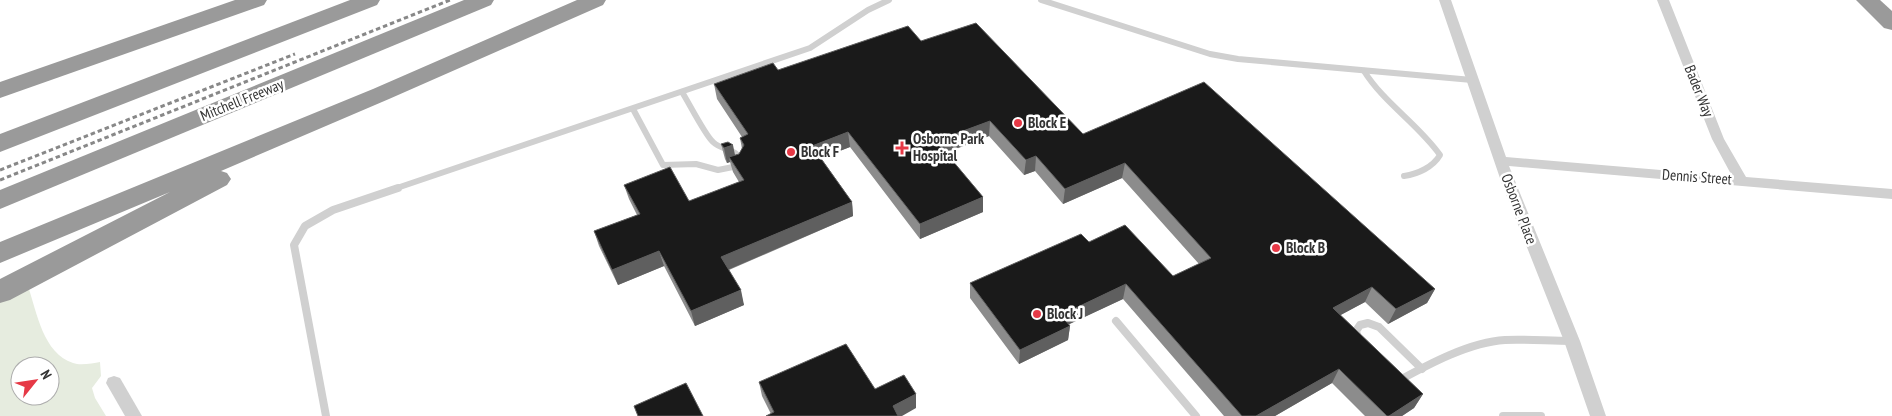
<svg xmlns="http://www.w3.org/2000/svg" width="1892" height="416" font-family="'PT Sans Narrow',sans-serif">
<style>
.green{fill:#e6ecdf;fill-rule:evenodd}
.lines{fill:none;stroke-linecap:round;stroke-linejoin:round}
.lane-far1{stroke:#d0d0d0;stroke-width:6}
.lane{stroke:#d0d0d0;stroke-width:8}
.street{fill:#d0d0d0;fill-rule:evenodd}
.highway{fill:#9a9a9a;fill-rule:evenodd}
.rail{stroke:#888;stroke-width:3;stroke-dasharray:4.5 3;stroke-linecap:butt}
.wall{fill:#8c8c8c}
.shaded-wall{fill:#5f5f5f}
.building{fill:#1a1a1a;stroke:#5f5f5f}
.poi-dot{fill:#e63946;stroke:#fff;stroke-width:2}
.labels{text-anchor:middle;stroke-width:5;stroke-linejoin:round;paint-order:stroke}
.street-label{font-size:15px;fill:#333;stroke:#fff}
.poi-label{font-size:15px;font-weight:bold;fill:#333;stroke:#fff;text-anchor:start}
</style>
<rect width="100%" height="100%" fill="#fff"/>
<!-- green -->
<path class="green" d="M28 286C37 313 43 353 73 363 81 366 93 363 100 362L101 376 92 388 95 398 106 416H0V302ZM20 366H50V396H20Z"/>
<g class="lines">
<!-- lane-far1 -->
<g class="lane-far1">
<path d="M1041 0 1210 54 1238 59 1472 80"/>
<path d="M1364 71C1384 103 1418 124 1440 155 1433 167 1418 174 1404 176"/>
<path d="M633 109 663 165 696 164 718 170 738 166 742 160C735 148 722 151 713 142 705 135 689 103 682 92"/>
<path d="M394 189 810 48 868 10 889 0"/>
</g>
<!-- lane -->
<g class="lane">
<path d="M1116 321 1196 416"/>
<path d="M1358 339 1356 331 1360 325 1368 323 1379 327 1422 369"/>
<path d="M1398 381C1429 364 1470 342 1505 340 1527 339 1549 341 1571 341"/>
<path d="M326 416 294 245 305 226 333 210 398 188"/>
<path d="M1503 416H1541"/>
</g>
<!-- street -->
<g class="street">
<path d="M1439 0H1451L1506 157 1732 176 1712 139 1657 0H1669L1724 139 1746 177 1892 189V199L1509 166 1580 341 1606 416H1590L1564 341 1502 184Z"/>
<path d="M114 376 120 378 142 416H125L106 383 108 378Z"/>
</g>
<!-- highway -->
<g class="highway">
<path d="M235 0H267L264 5 0 98V82Z"/>
<path d="M350 0H380L377 5 0 152V134Z"/>
<path d="M464 0H494L491 5 0 209V190Z"/>
<path d="M577 0H606L603 5 389 99 221 171 227 173 231 179 227 185 10 300 0 303V279L170 192 0 263V242L373 89Z"/>
<path d="M1856 0H1880L1892 11V30L1884 28Z"/>
</g>
<!-- rail -->
<g class="rail">
<path d="M0 170 295 54"/>
<path d="M0 180 450 0"/>
</g>
</g>
<!-- wall -->
<g class="wall">
<path d="M921 41 1083 134 1435 289 1427 303 1388 324 1365 302 1340 315 1423 394 1414 408 1402 416H1365L1332 383 1275 416H1224L1123 299 1069 324 1070 326 1068 340 1019 364 970 298V283L1089 242 1173 276 1199 264 1122 178 1063 204 1035 171 1024 175 989 136 946 153 983 197V212L920 239 850 147 821 158 852 202 853 216 729 270 744 305 695 326 664 266 618 285 599 246 594 231 637 215 629 199 624 185 689 201 739 182 733 172 730 162 727 163 725 159 721 144 735 155 739 154 742 149 740 138 742 137 717 99 714 84Z"/>
<path d="M759 382 875 389 916 394V408L771 414 762 396Z"/>
</g>
<!-- shaded-wall -->
<g class="shaded-wall">
<path d="M990 121 989 136 936 156V141Z"/>
<path d="M848 132 850 147 814 161 812 146Z"/>
<path d="M733 145 736 160 729 157 730 162 727 163 724 148Z"/>
<path d="M1036 156 1035 171 1024 175 1026 160Z"/>
<path d="M1125 163 1122 178 1063 204 1065 189Z"/>
<path d="M983 197V212L920 239V224Z"/>
<path d="M852 202 853 216 725 271 721 257Z"/>
<path d="M659 251 664 266 618 285 612 270Z"/>
<path d="M1126 284 1123 299 1059 329 1061 315Z"/>
<path d="M1372 287 1365 302 1326 323 1333 308Z"/>
<path d="M1435 289 1427 303 1388 324 1396 309Z"/>
<path d="M741 290 744 305 695 326 691 311Z"/>
<path d="M1070 326 1068 340 1019 364 1020 350Z"/>
<path d="M1339 369 1332 383 1275 416H1256Z"/>
<path d="M916 394V408L902 416H893V406Z"/>
<path d="M1423 394 1414 408 1402 416H1389Z"/>
</g>
<!-- building -->
<g class="building">
<path d="M976 23 1083 134 1204 82 1435 289 1396 309 1372 287 1333 308 1423 394 1389 416H1387L1339 369 1256 416H1242L1126 284 1061 315 1070 326 1020 350 970 283 1081 234 1089 242 1125 225 1173 276 1211 258 1125 163 1065 189 1036 156 1026 160 990 121 936 141 983 197 920 224 848 132 812 146 852 202 721 257 741 290 691 311 659 251 612 270 594 231 640 214 624 185 670 167 689 201 744 180 729 157 739 154 744 145 740 138 748 134 714 84 773 63 778 70 908 26 921 41Z"/>
<path d="M728 142 733 145 724 148 721 144Z"/>
<path d="M846 344 875 389 904 375 916 394 893 406 898 416H766L774 412 759 382Z"/>
<path d="M686 383 703 416H638L634 406Z"/>
</g>
<!-- markers -->
<g class="poi-dot">
<circle cx="1018" cy="123" r="5"/>
<path d="M899.5 140.5h5v5h5v5h-5v5h-5v-5h-5v-5h5z"/>
<circle cx="791" cy="152" r="5"/>
<circle cx="1276" cy="248" r="5"/>
<circle cx="1037" cy="314" r="5"/>
</g>
<g class="labels">
<!-- street labels -->
<g class="street-label">
<text transform="translate(1699 91) rotate(68)" y="5">Bader Way</text>
<text transform="translate(242 100) rotate(-22)" y="5">Mitchell Freeway</text>
<text transform="translate(1697 177) rotate(4)" y="5">Dennis Street</text>
<text transform="translate(1519 209) rotate(69)" y="5">Osborne Place</text>
</g>
<!-- poi labels -->
<g class="poi-label">
<text x="1028" y="128">Block E</text>
<text x="913" y="144">Osborne Park<tspan x="913" dy="17">Hospital</tspan></text>
<text x="801" y="157">Block F</text>
<text x="1286" y="253">Block B</text>
<text x="1047" y="319">Block J</text>
</g>
</g>
<!-- north arrow -->
<g transform="translate(35 381) rotate(60)"><circle r="24" fill="#ffffff" stroke="#adadad"/>
<path d="M0-4L9 19L0 12L-9 19Z" fill="#e63946"/>
<text y="-8" font-size="14" font-weight="bold" text-anchor="middle" fill="#333333">N</text>
</g>
</svg>
